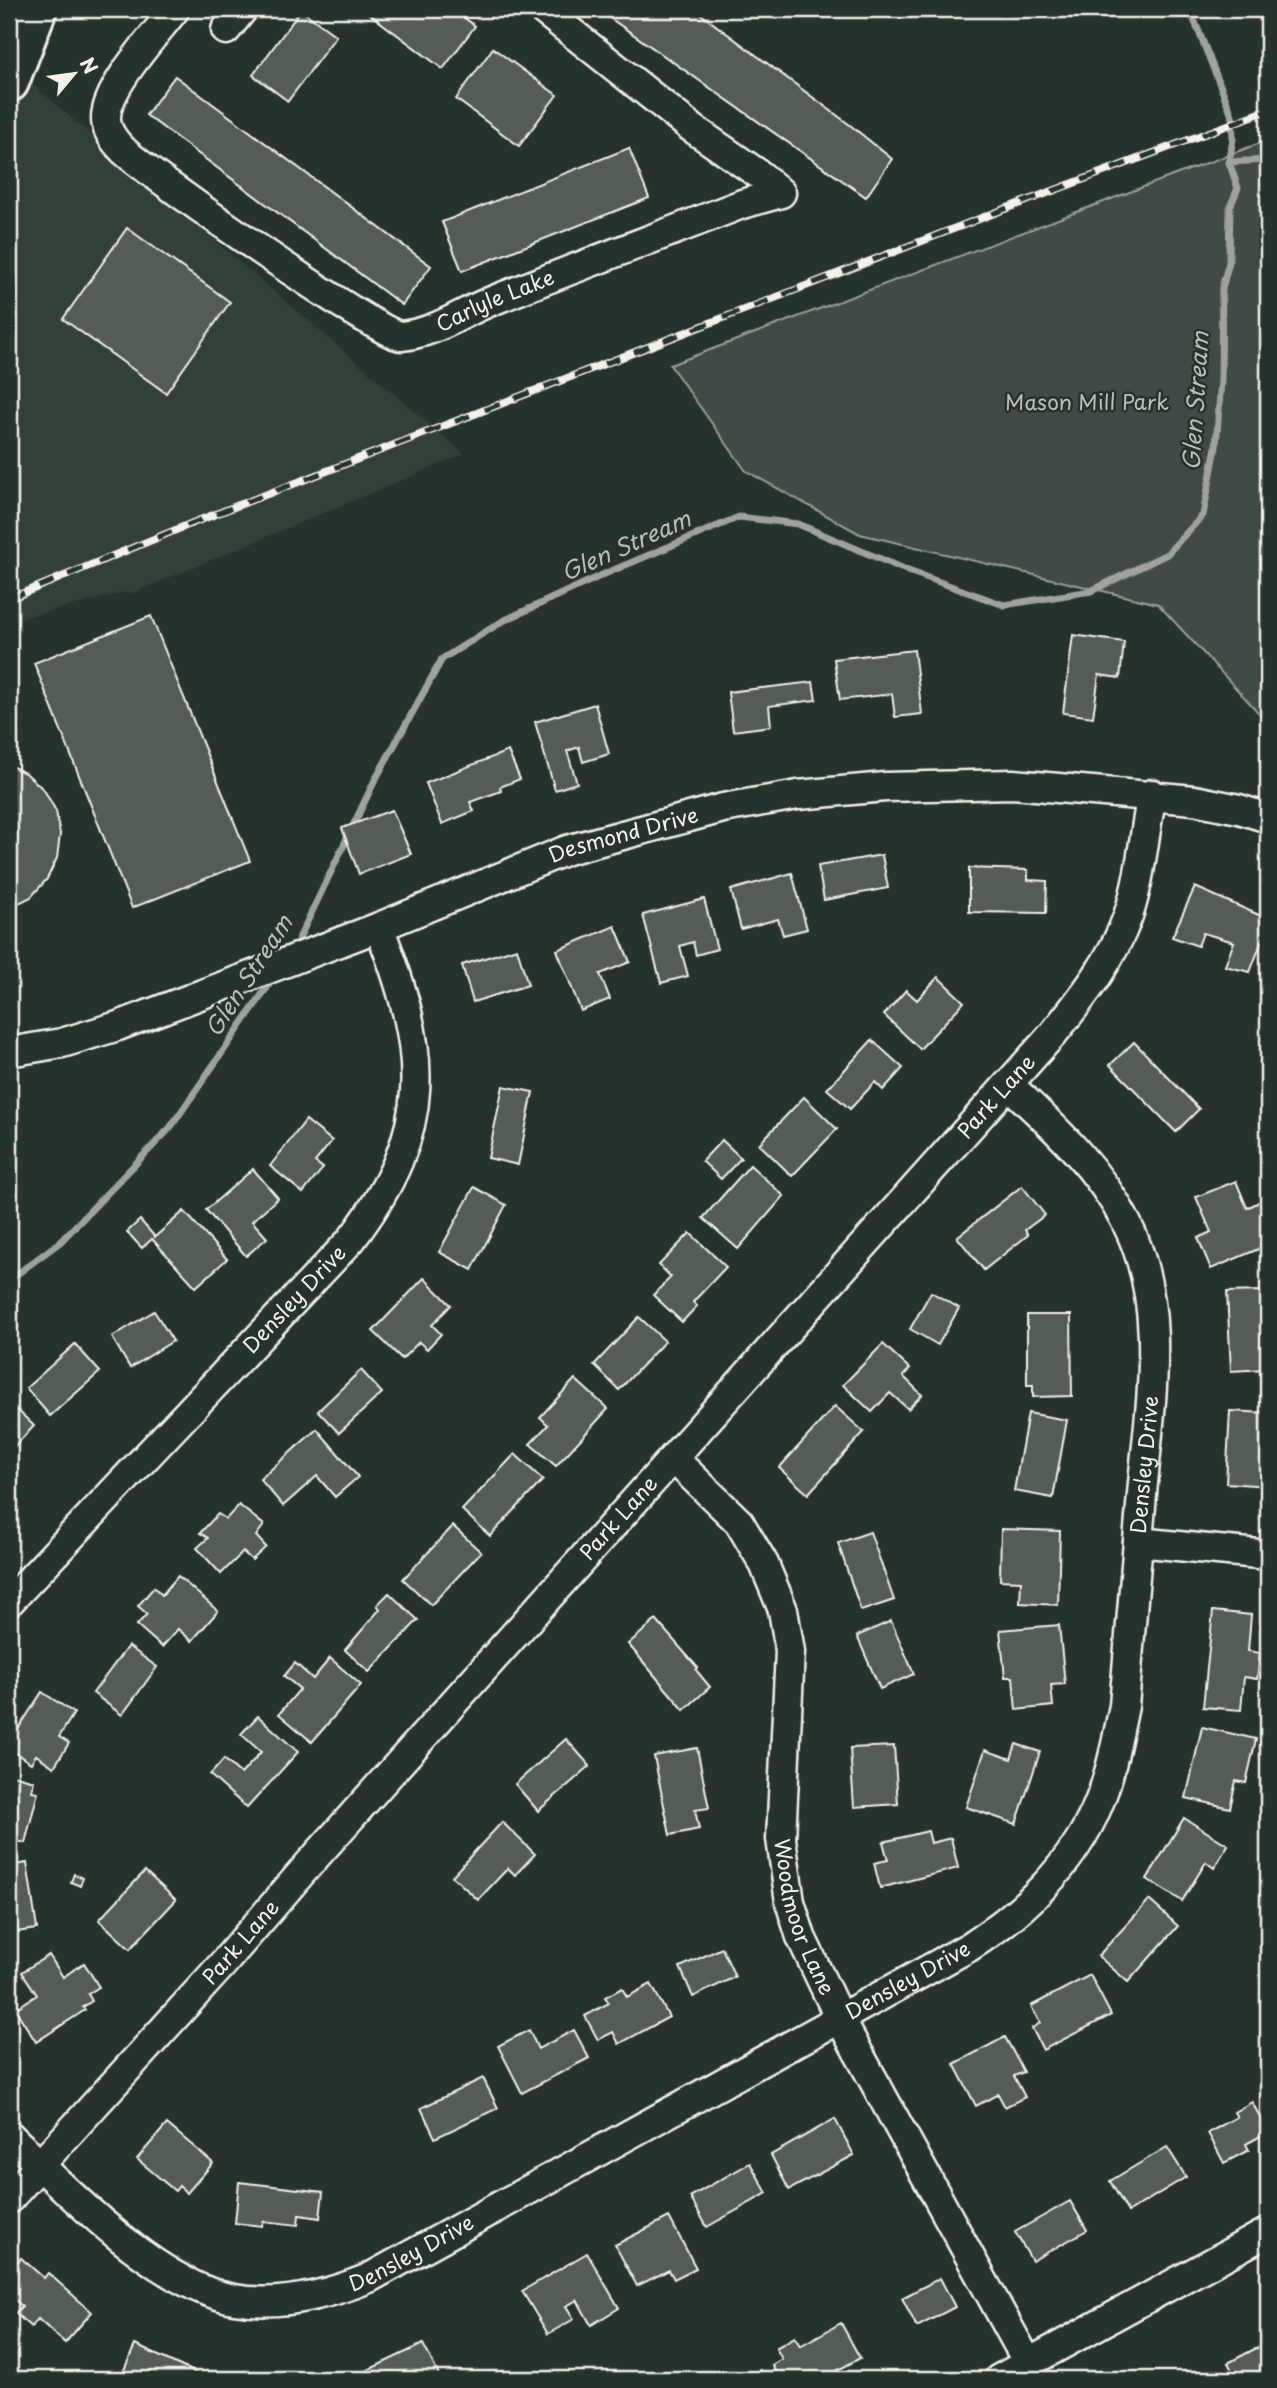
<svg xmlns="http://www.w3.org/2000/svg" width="1277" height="2388" font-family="'Playpen Sans',sans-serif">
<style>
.built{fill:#333f39}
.green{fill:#414b45;stroke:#9a9e96;stroke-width:2}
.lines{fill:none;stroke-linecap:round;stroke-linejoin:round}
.stream{stroke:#9fa39b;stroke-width:7}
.building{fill:#525c55;stroke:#f4f1e8;stroke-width:2}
.minor-casing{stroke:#f4f1e8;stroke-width:33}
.primary-casing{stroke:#f4f1e8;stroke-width:44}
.minor{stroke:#26332d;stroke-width:28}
.primary{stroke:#26332d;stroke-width:38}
.rail-casing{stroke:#f4f1e8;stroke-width:8}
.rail{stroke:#26332d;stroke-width:5;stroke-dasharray:16;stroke-linecap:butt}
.labels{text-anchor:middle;stroke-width:5;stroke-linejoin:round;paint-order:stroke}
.street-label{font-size:21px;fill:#f4f1e8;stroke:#26332d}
.park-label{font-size:21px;fill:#bebfb7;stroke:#26332d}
.water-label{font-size:23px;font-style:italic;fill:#bcbdb5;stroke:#26332d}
</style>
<rect width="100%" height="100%" fill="#26332d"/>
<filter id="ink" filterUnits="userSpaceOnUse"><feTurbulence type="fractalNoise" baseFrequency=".0143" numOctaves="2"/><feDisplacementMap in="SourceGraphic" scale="14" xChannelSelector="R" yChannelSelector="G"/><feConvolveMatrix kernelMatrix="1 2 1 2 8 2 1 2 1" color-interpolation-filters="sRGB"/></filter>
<g filter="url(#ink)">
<!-- built -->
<path class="built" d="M26 79 464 454 130 594 127 592 9 621V119Z"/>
<!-- green -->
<path class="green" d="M1268 140V723L1158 604 860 534 746 471 670 365Z"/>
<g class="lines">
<!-- stream -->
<g class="stream">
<path d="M1187 9 1191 12 1232 115 1233 139 1229 162"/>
<path d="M1229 162 1268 160"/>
<path d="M294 949 374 782 442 659 503 621 609 572 739 517 798 524 911 572 1004 605 1091 591 1167 554 1203 515 1216 447 1221 380 1222 288 1229 262 1230 207 1238 188 1229 162"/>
<path d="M9 1280 60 1242 170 1128 275 976"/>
</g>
</g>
<!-- building -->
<g class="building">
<path d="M363 9H453L475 26 443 69Z"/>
<path d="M597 9H694L850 125 892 159 866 197Z"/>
<path d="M301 10 336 36 288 101 253 75Z"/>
<path d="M493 48 557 95 519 146 456 99Z"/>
<path d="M175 76 431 266 402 305 146 115Z"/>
<path d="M629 148 649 198 462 271 442 222Z"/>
<path d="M127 228 230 302 166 393 63 319Z"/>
<path d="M151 616 250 861 132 908 34 663Z"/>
<path d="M1073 635 1124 642 1120 678 1099 675 1093 717 1063 713Z"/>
<path d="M914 650 922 714 895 717 892 694 840 700 834 659Z"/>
<path d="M813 682 816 700 769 706 771 726 733 731 728 692Z"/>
<path d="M595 704 609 754 583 762 579 747 567 751 577 783 555 790 535 722Z"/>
<path d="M508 751 520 779 500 787 501 791 470 802 474 811 442 824 426 783Z"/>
<path d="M9 765 27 774 44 790 56 811 60 834 57 858 47 879 31 897 9 908Z"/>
<path d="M392 810 411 854 359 874 342 828Z"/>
<path d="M882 855 888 888 824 900 818 866Z"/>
<path d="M969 868 1028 870V880L1047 881 1046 913 969 912Z"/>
<path d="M792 873 807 929 783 935 778 919 741 929 731 890Z"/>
<path d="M1195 887 1268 919V925L1250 972 1225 966 1234 942 1203 933 1198 946 1172 937Z"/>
<path d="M704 899 717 949 696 955 693 942 680 946 688 976 661 983 643 915Z"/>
<path d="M615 926 630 962 600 974 610 999 581 1011 557 950Z"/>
<path d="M517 948 528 985 473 1002 462 965Z"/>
<path d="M938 977 964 1002 920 1049 884 1015 906 990 917 1000Z"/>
<path d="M872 1040 903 1068 883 1090 875 1082 850 1109 827 1089Z"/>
<path d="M1134 1042 1199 1109 1176 1132 1110 1065Z"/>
<path d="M503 1086 533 1092 518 1165 488 1158Z"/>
<path d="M804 1097 837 1129 792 1176 759 1144Z"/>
<path d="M306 1120 332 1141 315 1162 323 1168 303 1193 270 1166Z"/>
<path d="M722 1140 741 1158 721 1179 702 1161Z"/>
<path d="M750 1165 784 1196 738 1249 703 1218Z"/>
<path d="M253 1169 278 1198 252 1221 267 1238 246 1256 206 1210Z"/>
<path d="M1236 1181 1247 1208 1259 1202 1268 1225V1245L1211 1269 1198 1238 1211 1232 1196 1197Z"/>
<path d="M1022 1186 1045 1215 1025 1230 1028 1235 984 1270 957 1237Z"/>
<path d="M474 1187 506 1205 472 1270 439 1252Z"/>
<path d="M184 1211 227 1259 196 1287 152 1239 142 1248 127 1232 140 1220 155 1237Z"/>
<path d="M690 1233 726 1267 693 1302 697 1306 682 1322 653 1295 671 1277 659 1265Z"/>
<path d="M424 1278 451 1305 432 1325 441 1334 427 1349 419 1342 402 1359 373 1331Z"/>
<path d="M1262 1291 1266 1369 1231 1371 1227 1292Z"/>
<path d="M931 1292 959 1308 938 1345 910 1329Z"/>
<path d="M154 1311 173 1341 130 1368 112 1337Z"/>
<path d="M1027 1315H1071L1072 1396 1033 1397V1385H1027Z"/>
<path d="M639 1317 665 1341 619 1390 594 1365Z"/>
<path d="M75 1344 100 1372 50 1416 26 1388Z"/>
<path d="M883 1344 910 1369 903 1376 922 1395 908 1409 890 1393 872 1412 843 1385Z"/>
<path d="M361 1370 382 1393 339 1433 318 1411Z"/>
<path d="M575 1379 608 1409 556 1466 530 1444 548 1425 540 1417Z"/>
<path d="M9 1402 34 1426 9 1452Z"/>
<path d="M835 1406 864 1432 808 1494 779 1468Z"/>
<path d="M1230 1411 1266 1413 1263 1457H1268V1486L1226 1483Z"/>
<path d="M1028 1413 1067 1420 1053 1498 1014 1491Z"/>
<path d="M317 1429 358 1477 335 1497 317 1476 283 1506 260 1479Z"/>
<path d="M515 1454 543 1480 490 1536 462 1510Z"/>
<path d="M239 1505 264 1525 256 1536 266 1547 252 1560 243 1552 221 1574 197 1548 208 1538 200 1533 218 1514 226 1519Z"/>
<path d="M453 1526 481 1552 431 1605 403 1579Z"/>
<path d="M1001 1529 1060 1531 1058 1605 1020 1603 1021 1581 1000 1580Z"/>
<path d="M870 1532 894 1600 861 1611 838 1543Z"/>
<path d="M178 1576 218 1611 192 1641 178 1629 162 1647 137 1625 147 1614 138 1606 154 1587 162 1595Z"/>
<path d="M389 1593 418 1620 369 1672 345 1650 380 1609 377 1605Z"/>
<path d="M1213 1611 1251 1615 1248 1651 1260 1653 1257 1679 1244 1677 1241 1710 1203 1707Z"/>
<path d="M656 1620 698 1668 696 1670 710 1687 684 1710 628 1644Z"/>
<path d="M891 1621 914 1674 880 1689 857 1636Z"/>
<path d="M1059 1625 1065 1684 1051 1685 1053 1706 1016 1710 1013 1677H1005L1000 1630Z"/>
<path d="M128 1646 157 1667 122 1715 93 1693Z"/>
<path d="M330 1658 361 1685 312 1742 279 1714 300 1689 284 1676 295 1663 313 1679Z"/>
<path d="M42 1692 74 1713 59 1737 69 1743 54 1767 36 1755 31 1763 9 1749V1743Z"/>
<path d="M258 1716 298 1752 247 1808 210 1775 224 1759 241 1774 261 1752 241 1734Z"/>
<path d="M1202 1727 1256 1739 1246 1783 1236 1781 1230 1808 1186 1798Z"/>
<path d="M566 1739 590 1766 538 1811 515 1784Z"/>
<path d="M1016 1744 1040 1752 1016 1824 966 1807 985 1750 1011 1759Z"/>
<path d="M894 1746 898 1804 854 1807 850 1748Z"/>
<path d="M697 1748 709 1808 695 1810 699 1829 670 1835 654 1756Z"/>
<path d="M9 1774 34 1781 32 1791 38 1792 25 1843 9 1839Z"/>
<path d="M1184 1818 1228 1845 1214 1868 1206 1862 1182 1901 1147 1879Z"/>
<path d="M502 1822 535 1854 515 1875 508 1868 478 1900 452 1876Z"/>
<path d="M928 1831 931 1843 951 1838 958 1868 880 1888 874 1863 888 1860 883 1842Z"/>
<path d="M27 1863 37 1929 9 1933V1866Z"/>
<path d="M145 1871 176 1900 130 1949 99 1920Z"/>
<path d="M74 1874 83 1878 80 1886 71 1882Z"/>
<path d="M1149 1900 1178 1926 1128 1982 1098 1956Z"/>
<path d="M722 1948 735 1977 693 1997 680 1967Z"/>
<path d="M49 1955 63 1977 84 1963 99 1987 88 1994 92 2001 83 2007 85 2010 36 2042 15 2009 37 1995 22 1972Z"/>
<path d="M1090 1975 1111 2015 1043 2050 1032 2028 1040 2023 1031 2006Z"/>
<path d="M651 1984 669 2017 619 2044 613 2032 598 2040 585 2016 609 2003 605 1997 622 1988 627 1997Z"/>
<path d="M529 2030 538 2049 574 2030 589 2058 522 2093 498 2046Z"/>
<path d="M1005 2037 1024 2072 1014 2076 1025 2097 1005 2107 998 2094 976 2106 954 2064Z"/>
<path d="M483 2078 498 2108 435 2138 421 2108Z"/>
<path d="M1252 2102 1268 2132 1246 2144 1249 2150 1224 2163 1208 2133 1237 2117 1234 2112Z"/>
<path d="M835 2119 854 2155 789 2190 771 2155Z"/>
<path d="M167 2124 213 2163 187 2193 179 2186 175 2191 137 2159Z"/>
<path d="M1167 2147 1186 2177 1128 2212 1110 2181Z"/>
<path d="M750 2163 767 2193 707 2227 690 2197Z"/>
<path d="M239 2182 323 2192 320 2218 299 2215 298 2225 263 2221 262 2226 235 2223Z"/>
<path d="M1070 2201 1087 2230 1032 2261 1015 2232Z"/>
<path d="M669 2217 696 2268 674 2279 669 2270 637 2286 615 2245Z"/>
<path d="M587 2253 619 2308 591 2325 577 2300 566 2306 574 2319 548 2334 522 2291Z"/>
<path d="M21 2258 44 2278 48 2273 92 2312 65 2343 38 2319 31 2327 15 2313 22 2306 9 2295V2271Z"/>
<path d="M940 2278 955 2307 917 2327 902 2298Z"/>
<path d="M841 2323 860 2358 822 2379H779L772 2365 782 2359 776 2348 795 2337 800 2346Z"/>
<path d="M1268 2342V2379H1237L1228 2363Z"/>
<path d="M423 2344 441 2379H349Z"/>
<path d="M135 2345 200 2375 198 2379H120Z"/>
<path d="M1212 2369 1218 2379H1192Z"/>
<path d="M760 2370 766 2379H744Z"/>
</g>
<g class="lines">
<!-- minor casing -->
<g class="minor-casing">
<g id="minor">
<path id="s1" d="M175 9C156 34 105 88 106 119 106 131 116 143 124 151 150 175 381 337 401 336 436 333 462 312 494 300 577 267 660 236 742 204L781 193 760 175 692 128 542 9"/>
<path d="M226 30 243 9"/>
<path id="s2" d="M9 1052 62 1043 118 1026 379 927 567 850 723 808 798 795 885 787 1013 784 1194 800 1239 809 1268 818"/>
<path id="s3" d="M673 1458 739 1522 764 1564 783 1610 790 1651 781 1839 790 1902 801 1937 840 2019 1028 2363"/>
<path d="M1138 1542 1268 1555"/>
<path id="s4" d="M9 1602 351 1240C436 1128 428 1052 379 927"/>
<path id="s5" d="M9 2135C64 2188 157 2286 234 2299 279 2307 327 2295 369 2278L969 1947C1023 1913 1073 1865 1098 1805 1111 1774 1117 1739 1124 1706 1130 1635 1136 1564 1142 1494 1150 1403 1169 1306 1126 1222 1097 1166 1054 1127 1009 1085"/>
<path id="s6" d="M9 2199 221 1966 309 1864 1053 1034C1082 998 1112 961 1128 916 1141 878 1144 834 1152 794"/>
<path d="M999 2379 1268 2232"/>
</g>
</g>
<!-- primary casing -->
<g class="primary-casing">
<path id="primary" d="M9 82 37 9"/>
</g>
<!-- minor -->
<use href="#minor" class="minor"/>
<!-- primary -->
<use href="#primary" class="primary"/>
<!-- rail casing -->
<g class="rail-casing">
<path id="rail" d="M9 599 195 522 1010 207 1268 110"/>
</g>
<!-- rail -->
<use href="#rail" class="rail"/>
</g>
</g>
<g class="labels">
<!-- street labels -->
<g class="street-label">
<text dy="7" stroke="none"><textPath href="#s1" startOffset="604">Carlyle Lake</textPath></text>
<text dy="7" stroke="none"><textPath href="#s2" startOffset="653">Desmond Drive</textPath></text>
<text dy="7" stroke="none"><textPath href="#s6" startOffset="1480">Park Lane</textPath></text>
<text dy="7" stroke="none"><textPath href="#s4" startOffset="416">Densley Drive</textPath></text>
<text dy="7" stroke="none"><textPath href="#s5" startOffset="1645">Densley Drive</textPath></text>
<text dy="7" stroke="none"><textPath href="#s6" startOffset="914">Park Lane</textPath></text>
<text dy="7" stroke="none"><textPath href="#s3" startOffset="502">Woodmoor Lane</textPath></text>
<text dy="7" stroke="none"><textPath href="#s6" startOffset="346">Park Lane</textPath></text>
<text dy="7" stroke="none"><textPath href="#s5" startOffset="1036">Densley Drive</textPath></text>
<text dy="7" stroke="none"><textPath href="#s5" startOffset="469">Densley Drive</textPath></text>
</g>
<!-- park labels -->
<g class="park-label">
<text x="1087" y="410">Mason Mill Park</text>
</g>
<!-- water labels -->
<g class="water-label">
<text transform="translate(1196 401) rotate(-86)" y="8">Glen Stream</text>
<text transform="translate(626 546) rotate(-24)" y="8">Glen Stream</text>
<text transform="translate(249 976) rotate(-57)" y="8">Glen Stream</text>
</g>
</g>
<!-- margin -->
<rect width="1277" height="2388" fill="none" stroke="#26332d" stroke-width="35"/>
<rect x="18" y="18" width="1242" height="2353" fill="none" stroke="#f4f1e8" stroke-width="2.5" filter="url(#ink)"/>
<!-- north arrow -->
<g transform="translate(74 74) rotate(61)" stroke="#26332d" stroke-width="5" paint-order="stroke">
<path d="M0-5L12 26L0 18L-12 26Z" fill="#f4f1e8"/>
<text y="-10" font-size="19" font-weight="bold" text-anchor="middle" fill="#f4f1e8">N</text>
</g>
</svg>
